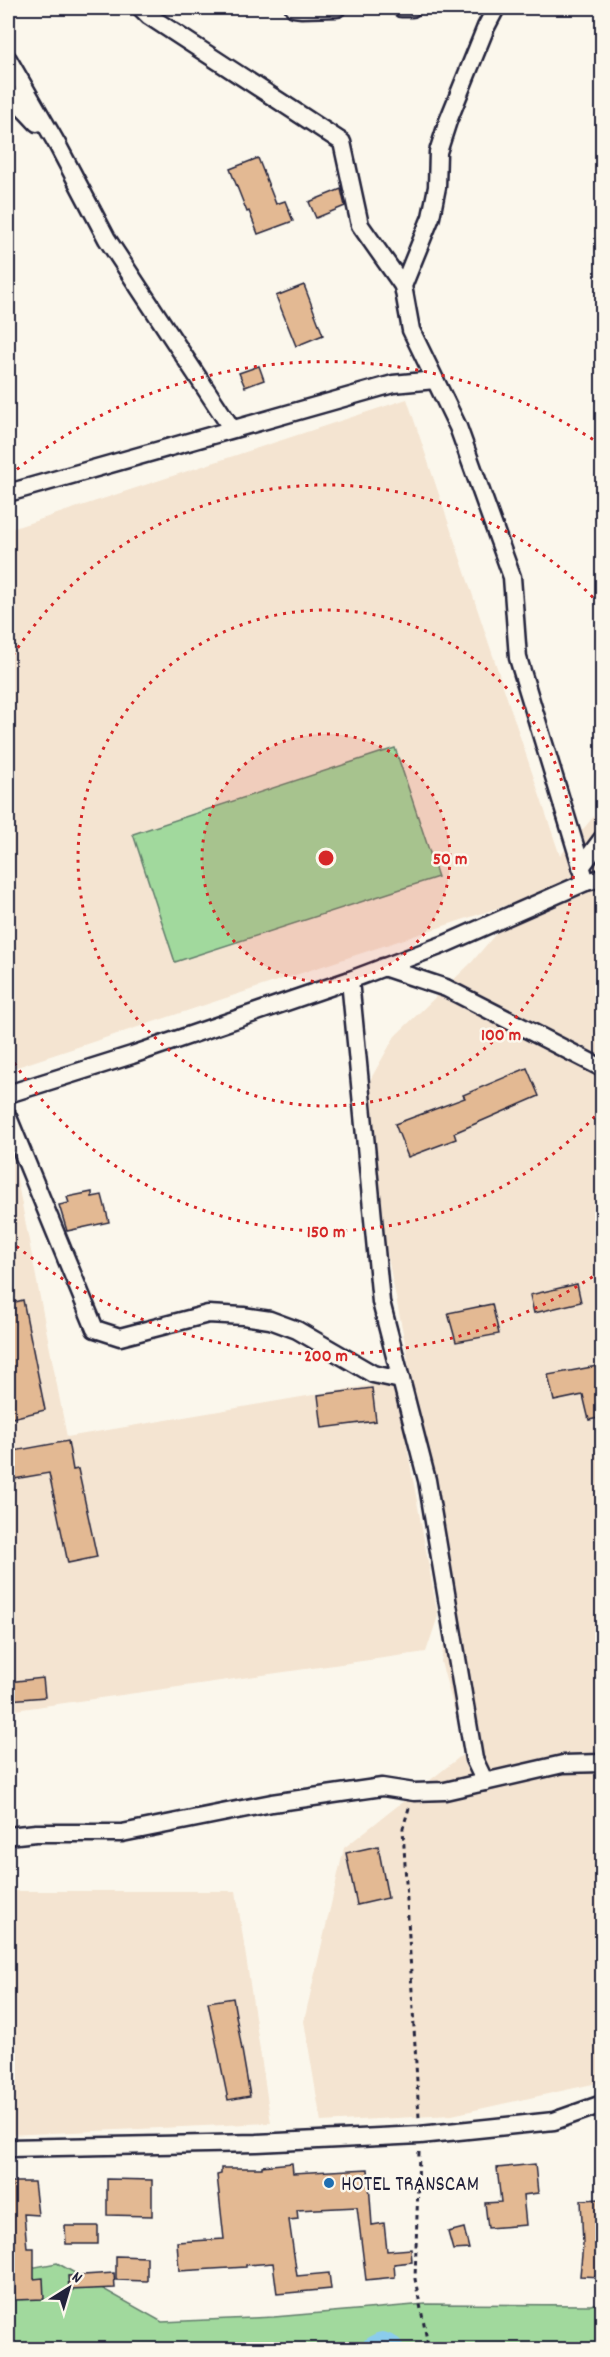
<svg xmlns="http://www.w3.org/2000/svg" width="610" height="2357" font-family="Dekko,sans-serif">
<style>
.built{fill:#f4e4d1}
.green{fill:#a1d99d;stroke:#627e6c;stroke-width:1.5}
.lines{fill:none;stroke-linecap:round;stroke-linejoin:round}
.river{stroke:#8bccec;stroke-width:30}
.building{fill:#e3b993;stroke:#22223b;stroke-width:1.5}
.minor-casing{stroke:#22223b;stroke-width:21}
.path{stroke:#22223b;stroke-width:3;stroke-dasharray:4.5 4.5;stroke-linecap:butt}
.minor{stroke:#fbf7ec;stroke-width:16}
.ring{fill:none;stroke:#d62828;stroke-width:3;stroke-dasharray:3 6}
.poi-dot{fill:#1f6fb2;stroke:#fbf7ec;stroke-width:2}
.labels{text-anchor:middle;stroke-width:5;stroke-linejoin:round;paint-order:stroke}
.poi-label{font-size:21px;fill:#22223b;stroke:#fbf7ec;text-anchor:start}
.centre{fill:#d62828;stroke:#fbf7ec;stroke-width:3}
.ring-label{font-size:18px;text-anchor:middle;font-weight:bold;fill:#d62828;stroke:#fbf7ec;stroke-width:5;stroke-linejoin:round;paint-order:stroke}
</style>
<rect width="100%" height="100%" fill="#fbf7ec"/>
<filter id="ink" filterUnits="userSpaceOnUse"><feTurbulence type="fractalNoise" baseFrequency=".0167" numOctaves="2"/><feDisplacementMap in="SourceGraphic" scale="12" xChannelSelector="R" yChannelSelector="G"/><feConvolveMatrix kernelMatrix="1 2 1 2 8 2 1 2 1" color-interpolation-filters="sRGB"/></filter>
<g filter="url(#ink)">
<!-- built -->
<g class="built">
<path d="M407 399 560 856 596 814 602 800V2082L452 2115 321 2122 304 2021 344 1848 466 1752 441 1662 451 1602 429 1490 406 1348 357 1103 395 1036 472 962 525 899 8 1070V530Z"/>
<path d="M12 1153 67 1437 395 1381 438 1616 426 1652 8 1711V1155Z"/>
<path d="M8 1891H236L271 2123 8 2135Z"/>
</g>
<!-- green -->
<g class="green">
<path d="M395 748 438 877 175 962 133 834Z"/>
<path d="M57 2263 162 2322 274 2317 426 2304 591 2305 602 2302V2349L8 2350V2272Z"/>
</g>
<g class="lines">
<!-- river -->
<path class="river" d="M376 2350 382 2347 389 2350"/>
</g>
<!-- building -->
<g class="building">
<path d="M258 158 276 204 285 201 293 221 258 234 249 211 247 212 230 169Z"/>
<path d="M341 189 345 206 316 218 309 202Z"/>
<path d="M304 285 323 335 296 346 276 296Z"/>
<path d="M259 366 264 380 245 387 239 373Z"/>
<path d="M527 1068 539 1096 454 1133 456 1139 408 1157 395 1124 465 1098 463 1095Z"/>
<path d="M92 1192V1197L102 1195 109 1222 67 1231 59 1205 69 1203 67 1197Z"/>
<path d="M577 1284 581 1302 534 1313 530 1295Z"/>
<path d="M23 1300 45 1410 8 1419V1304Z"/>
<path d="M492 1304 499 1334 456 1342 448 1313Z"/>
<path d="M603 1365V1417L589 1420 583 1395 554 1401 548 1375Z"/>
<path d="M372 1388 376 1421 322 1428 318 1395Z"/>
<path d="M68 1441 73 1470 78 1469 97 1557 68 1563 49 1473 8 1480V1452Z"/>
<path d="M43 1678 45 1697 9 1700 8 1682Z"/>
<path d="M378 1846 388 1898 357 1905 346 1853Z"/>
<path d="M233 1998 250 2096 228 2100 208 2002Z"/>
<path d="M292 2163 293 2173 368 2169 372 2225 384 2223 387 2251 411 2249 412 2262 394 2264 395 2277 366 2280 357 2207 297 2210 298 2219 289 2220 297 2276 329 2273 331 2289 277 2294 273 2263 246 2265V2267L179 2271 177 2242 224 2239 217 2175 221 2174V2168H262V2166Z"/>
<path d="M535 2164 538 2193 523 2195 526 2225 488 2228 485 2203 501 2202 497 2168Z"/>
<path d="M107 2179 152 2180V2216L107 2215Z"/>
<path d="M11 2182H34L38 2215 24 2214 27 2248H34V2279L43 2278 44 2299 15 2300 13 2259H8V2189L12 2188Z"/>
<path d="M602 2199 603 2277 580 2276 583 2244 581 2200Z"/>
<path d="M65 2226H98V2244H66Z"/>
<path d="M464 2228 469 2249 453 2250 448 2232Z"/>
<path d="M116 2256 147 2257V2281L116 2280Z"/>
<path d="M114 2273 115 2288 69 2290 68 2276Z"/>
</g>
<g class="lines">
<!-- minor casing -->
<g class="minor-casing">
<g id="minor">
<path d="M141 8 149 16 342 142 360 225 403 286"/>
<path d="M294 8 302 9 337 8"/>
<path d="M401 8H412"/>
<path d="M496 8 486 27 448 121 438 152 437 187 431 217 403 286 411 330 458 427 512 577 518 658 586 882"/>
<path d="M8 59 57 144 107 239 232 429"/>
<path d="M8 92 37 123"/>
<path d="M8 493 393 384 435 380"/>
<path d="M581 867 602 839"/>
<path d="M383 967 446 988 602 1068"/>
<path d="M350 980 381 1302 427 1480 474 1759 485 1782"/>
<path d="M8 1094 132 1055 350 980 445 944 586 882 602 878"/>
<path d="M8 1117 95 1329 120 1337 208 1314 243 1316 270 1320 297 1330 373 1374 401 1380"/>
<path d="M8 1836 36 1833H122L272 1803 382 1787 414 1792 445 1791 563 1764 602 1763"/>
<path d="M8 2148 257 2143 420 2135 554 2121 602 2104"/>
</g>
</g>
<!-- path -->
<g class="path">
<path d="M409 1808 403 1828 419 2118"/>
<path d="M419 2152 415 2279 429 2350"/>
</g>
<!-- minor -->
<use href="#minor" class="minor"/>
</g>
</g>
<!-- distance rings -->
<circle cx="326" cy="858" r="124" fill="#d62828" fill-opacity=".12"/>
<g class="ring">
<circle cx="326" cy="858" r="124"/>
<circle cx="326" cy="858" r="248"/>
<path d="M601 1110A373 373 0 0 1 8 1053M8 663A373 373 0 0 1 601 606"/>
<path d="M600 1272A497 497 0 0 1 10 1241M10 475A497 497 0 0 1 600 444"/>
</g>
<!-- markers -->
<circle class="poi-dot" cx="329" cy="2183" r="6"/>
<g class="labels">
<!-- poi labels -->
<g class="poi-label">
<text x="341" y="2190">HOTEL TRANSCAM</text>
</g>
</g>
<circle cx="326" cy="858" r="9" class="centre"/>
<g class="ring-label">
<text x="450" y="864">50 m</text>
<text x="501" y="1040">100 m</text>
<text x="326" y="1237">150 m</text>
<text x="326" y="1361">200 m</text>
</g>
<!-- margin -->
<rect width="610" height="2357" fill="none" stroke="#fbf7ec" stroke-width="30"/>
<rect x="15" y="15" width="580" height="2327" fill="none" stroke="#22223b" stroke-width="2" filter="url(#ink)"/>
<!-- north arrow -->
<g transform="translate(69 2288) rotate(37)" stroke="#fbf7ec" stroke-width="4.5" paint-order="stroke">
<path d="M0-4.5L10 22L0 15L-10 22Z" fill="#22223b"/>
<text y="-9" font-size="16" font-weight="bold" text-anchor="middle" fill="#22223b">N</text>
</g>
</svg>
